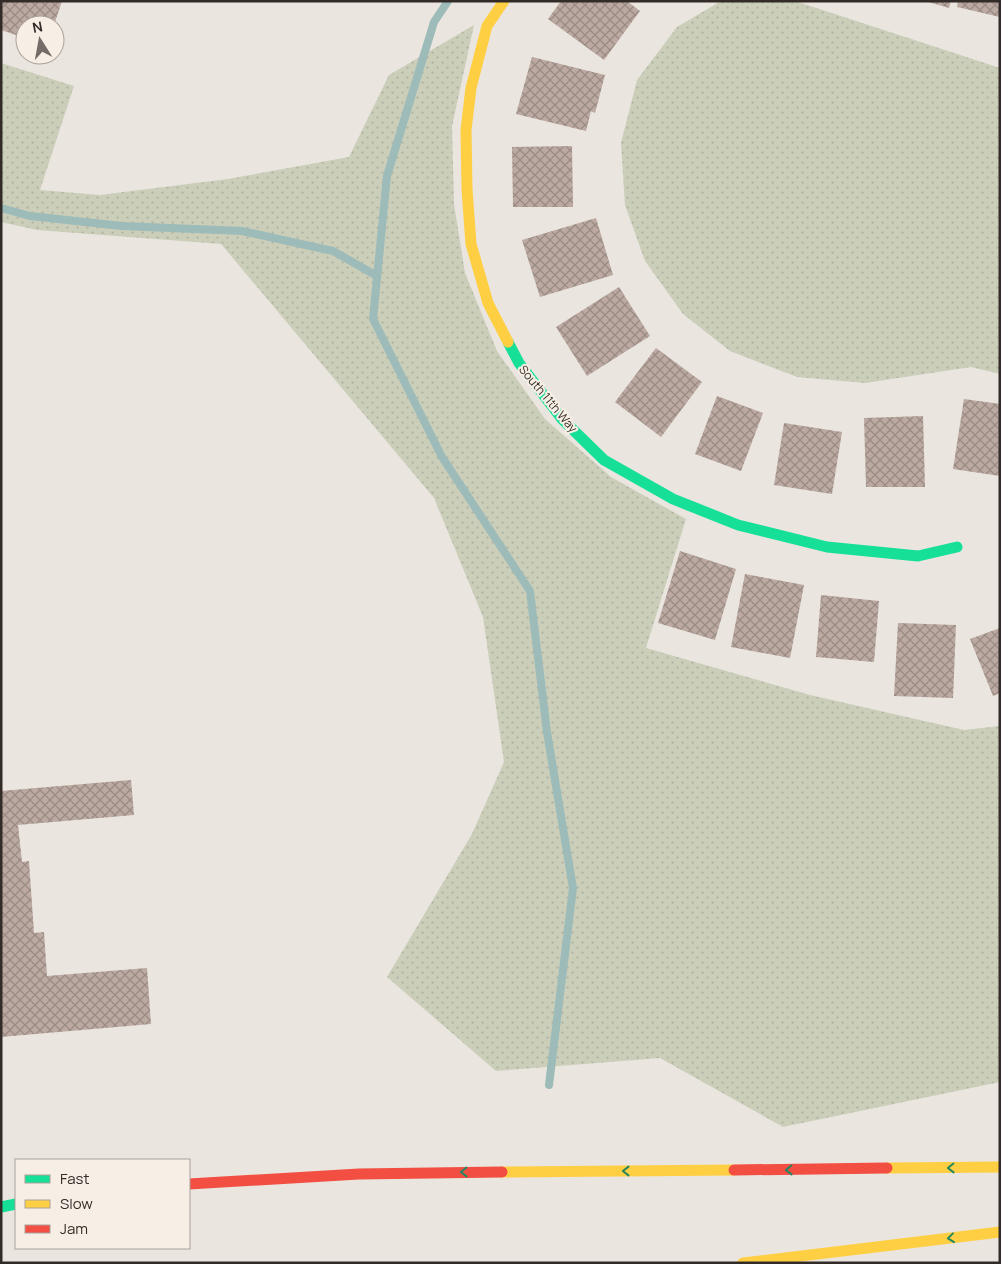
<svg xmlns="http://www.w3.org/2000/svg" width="1001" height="1264" font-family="Manrope,sans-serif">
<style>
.green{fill:url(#green-dots)}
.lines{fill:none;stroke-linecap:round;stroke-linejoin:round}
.stream{stroke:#9dbbb9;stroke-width:8}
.building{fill:url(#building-cross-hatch)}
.fast{stroke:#16e098;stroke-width:11}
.slow{stroke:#ffcf43;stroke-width:11}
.jam{stroke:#f24e42;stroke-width:11}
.oneway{stroke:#248660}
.labels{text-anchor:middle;stroke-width:4;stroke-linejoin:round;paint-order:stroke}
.street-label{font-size:12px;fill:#332b27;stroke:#f7efe6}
</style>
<defs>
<pattern id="green-dots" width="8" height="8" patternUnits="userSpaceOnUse" patternTransform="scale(1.25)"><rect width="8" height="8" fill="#cbcfba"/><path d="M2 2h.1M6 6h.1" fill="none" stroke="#afb2a0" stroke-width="1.8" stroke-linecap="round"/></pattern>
<pattern id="building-cross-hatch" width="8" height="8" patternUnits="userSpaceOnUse" patternTransform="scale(1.25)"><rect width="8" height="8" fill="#bcaaa2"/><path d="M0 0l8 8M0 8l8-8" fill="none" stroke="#998b84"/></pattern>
</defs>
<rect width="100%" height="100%" fill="#eae5df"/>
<!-- green -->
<g class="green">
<path d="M721 1H795L1000 68V374L971 367 865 383 797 377 730 351 683 314 645 261 625 205 621 143 637 80 677 27Z"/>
<path d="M474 25 452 126 454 204 465 273 497 351 545 419 611 477 686 519 646 648 810 695 964 730 1000 726V1082L783 1127 660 1058 496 1071 387 977 472 834 504 762 483 617 434 498 221 244 37 230 1 222V63L74 86 40 190 100 195 228 179 349 157 389 75Z"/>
</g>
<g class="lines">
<!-- stream -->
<g class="stream">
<path d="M448 1 434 22 387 176 373 319 442 457 530 591 547 732 573 888 549 1085"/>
<path d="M1 208 30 216 122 226 242 231 333 251 377 276"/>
</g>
</g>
<!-- building -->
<g class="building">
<path d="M1 1H62L54 25H25V38L1 30Z"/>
<path d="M561 1H627L640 11 604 60 548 19Z"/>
<path d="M925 1H951L949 8Z"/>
<path d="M958 1H1000V17L957 7Z"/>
<path d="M532 57 605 75 595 113 591 111 586 131 516 114Z"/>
<path d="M572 146 573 207H513L512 147Z"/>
<path d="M596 218 613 275 540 297 522 240Z"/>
<path d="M619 287 650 336 587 376 556 327Z"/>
<path d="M656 348 702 382 661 437 615 402Z"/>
<path d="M717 396 763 413 741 471 695 454Z"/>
<path d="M964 399 1000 404V476L953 469Z"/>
<path d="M923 416 925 487H866L864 418Z"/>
<path d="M784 423 842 432 832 494 774 485Z"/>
<path d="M680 551 736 569 715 640 658 623Z"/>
<path d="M745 574 804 585 790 658 731 647Z"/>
<path d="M821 595 879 601 874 662 816 657Z"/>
<path d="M898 623 956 625 953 698 894 696Z"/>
<path d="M1000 628V693L993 696 970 639Z"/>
<path d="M131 780 134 815 18 825 22 862 29 861 34 933 44 932 47 976 147 968 151 1024 1 1037V791Z"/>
</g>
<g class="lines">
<!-- fast -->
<g class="fast">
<path d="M508 342 519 363 562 419 604 460 673 499 738 525 827 547 918 556 957 547"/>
<path d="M1 1207 16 1204"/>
</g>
<!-- slow -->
<g class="slow">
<path d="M504 1 487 26 471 88 466 130 467 189 471 244 488 303 508 342"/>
<path d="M887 1168 1000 1167"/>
<path d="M502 1172 734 1170"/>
<path d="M743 1263 1000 1232"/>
</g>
<!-- jam -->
<g class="jam">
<path d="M734 1170 887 1168"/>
<path d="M189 1184 359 1174 502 1172"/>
</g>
</g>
<!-- one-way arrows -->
<defs><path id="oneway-chevron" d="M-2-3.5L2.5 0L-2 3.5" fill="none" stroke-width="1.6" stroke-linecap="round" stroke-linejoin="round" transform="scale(1.25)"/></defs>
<g class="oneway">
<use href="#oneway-chevron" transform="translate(951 1168) rotate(179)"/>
<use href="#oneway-chevron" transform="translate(789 1170) rotate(179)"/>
<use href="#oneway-chevron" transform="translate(626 1171) rotate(-180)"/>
<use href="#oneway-chevron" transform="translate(464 1172) rotate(179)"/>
<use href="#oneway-chevron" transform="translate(951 1238) rotate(173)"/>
</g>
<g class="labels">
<!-- street labels -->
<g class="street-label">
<text transform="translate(548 399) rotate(50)" y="4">South 11th Way</text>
</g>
</g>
<!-- border -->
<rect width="1001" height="1264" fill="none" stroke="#332b27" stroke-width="5"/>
<!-- legend -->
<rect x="15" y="1159" width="175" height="90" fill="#f7efe6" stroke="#a9a19a"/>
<rect x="25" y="1175" width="25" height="8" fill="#16e098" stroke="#a9a19a"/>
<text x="60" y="1184" font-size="15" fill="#332b27">Fast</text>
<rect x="25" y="1200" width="25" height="8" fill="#ffcf43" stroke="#a9a19a"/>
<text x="60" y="1209" font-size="15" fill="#332b27">Slow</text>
<rect x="25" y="1225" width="25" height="8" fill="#f24e42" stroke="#a9a19a"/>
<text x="60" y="1234" font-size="15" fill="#332b27">Jam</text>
<!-- north arrow -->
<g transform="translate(40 40) rotate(349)"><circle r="24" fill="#f7efe6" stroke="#a9a19a"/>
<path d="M0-4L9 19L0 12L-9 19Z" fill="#736c67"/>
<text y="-8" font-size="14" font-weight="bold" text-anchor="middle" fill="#332b27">N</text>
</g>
</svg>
